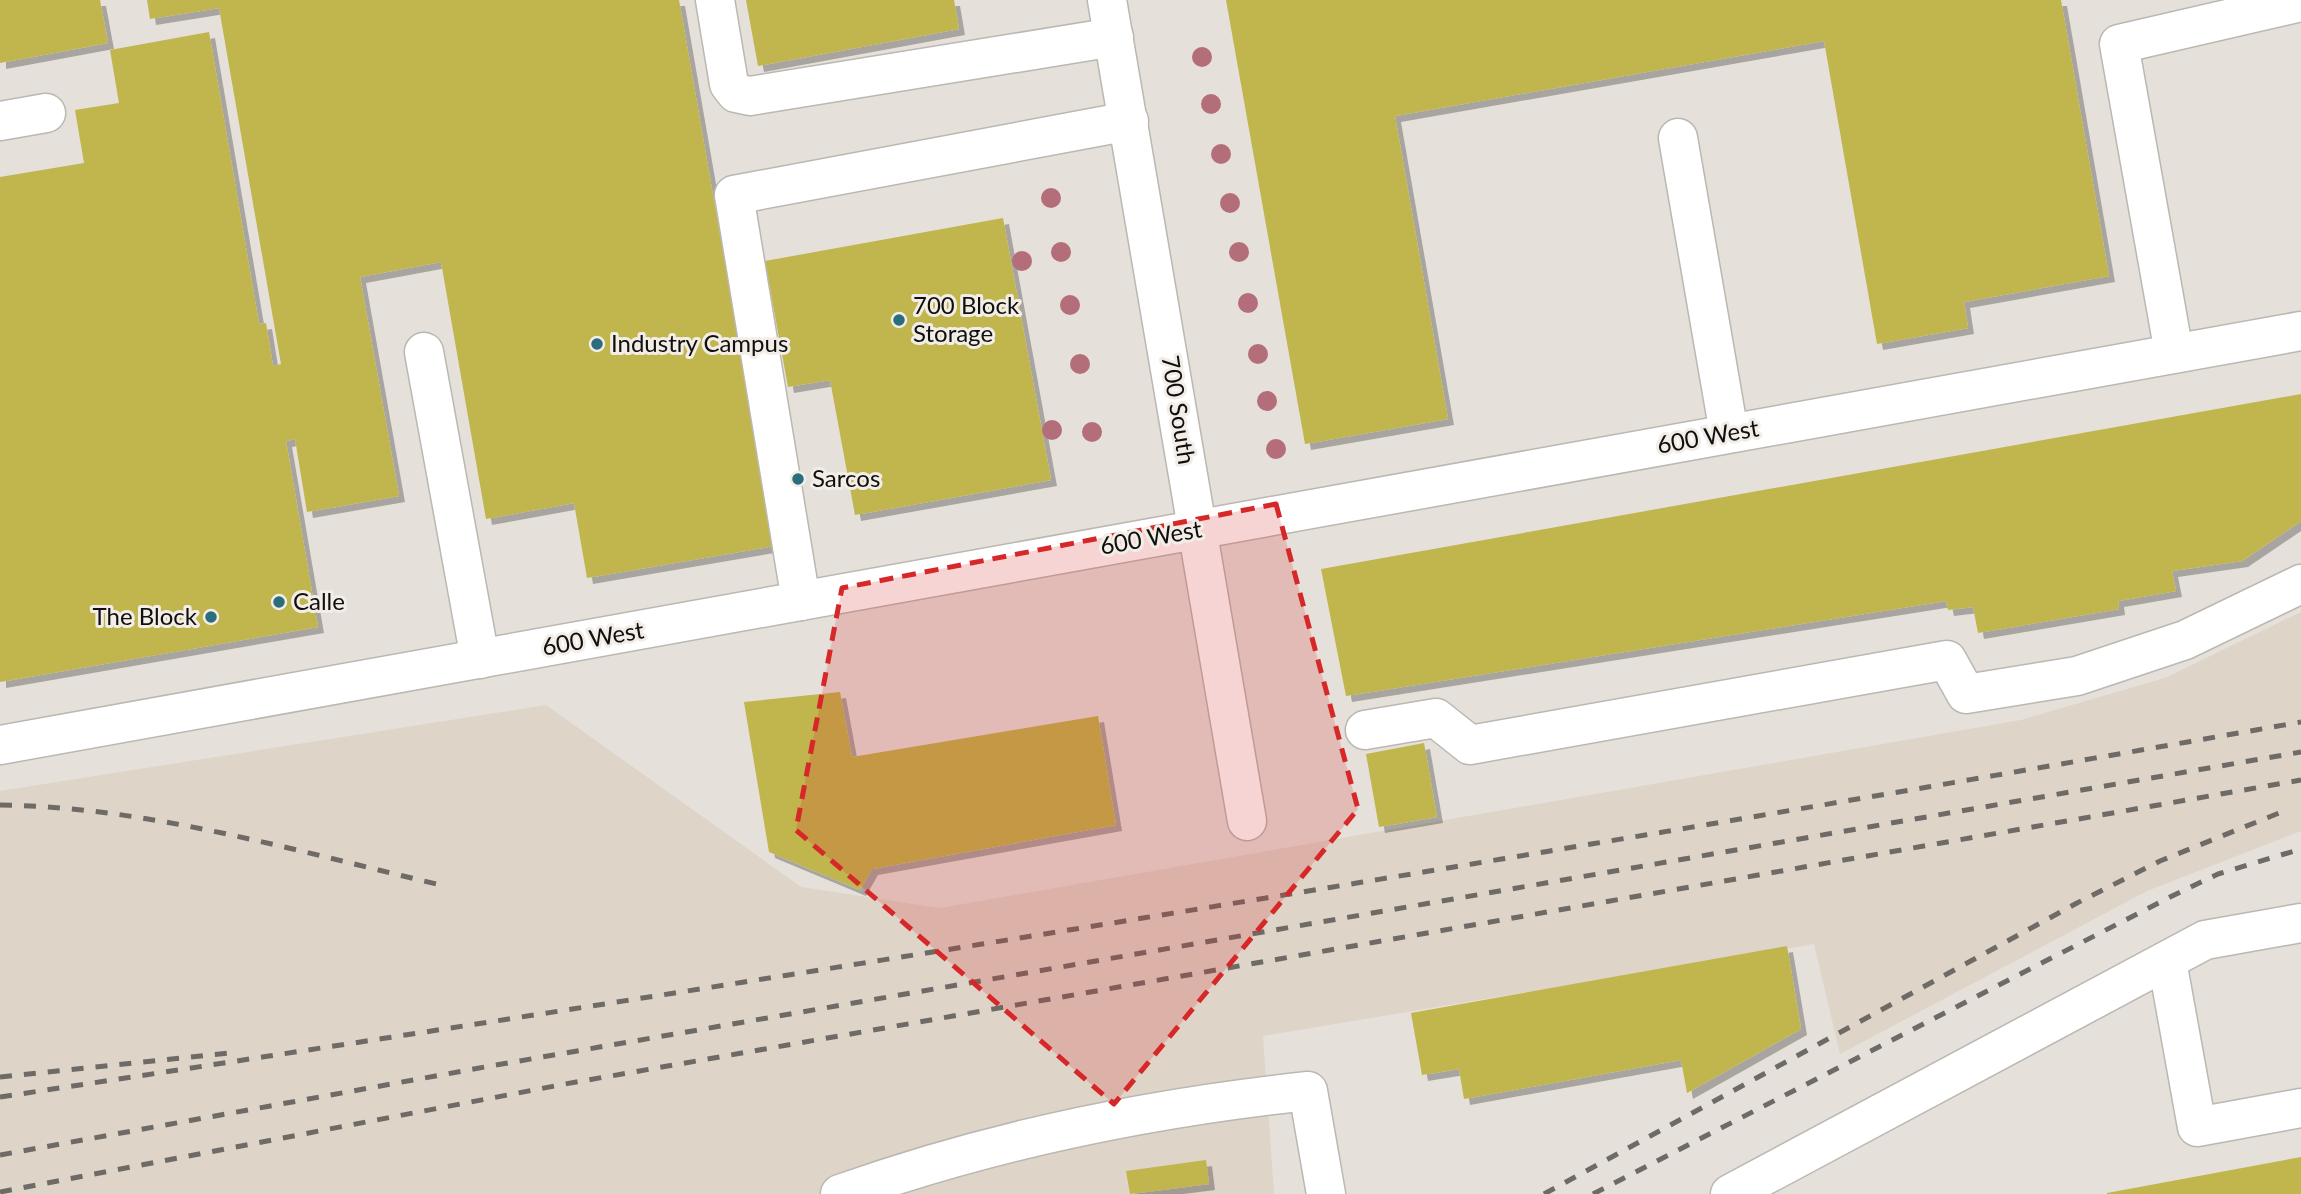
<svg xmlns="http://www.w3.org/2000/svg" width="2301" height="1194" font-family="Lato,sans-serif">
<style>
.built{fill:#ded4c8}
.building{fill:#c1b54d;filter:url(#shadow)}
.lines{fill:none;stroke-linecap:round;stroke-linejoin:round}
.minor-casing{stroke:#bbb7b1;stroke-width:41}
.minor{stroke:#fff;stroke-width:38}
.rail{stroke:#6e6b67;stroke-width:5;stroke-dasharray:12 12;stroke-linecap:butt}
.tree{fill:#b46e7a}
.marked{fill:#d62828;fill-opacity:0.2;stroke:#d62828;stroke-width:5;stroke-dasharray:14 9;stroke-linejoin:round}
.poi-dot{fill:#2a6e7e;stroke:#f2eee7;stroke-width:2.5}
.labels{text-anchor:middle;stroke-width:6;stroke-linejoin:round;paint-order:stroke}
.poi-label{font-size:24px;fill:#110f0d;stroke:#f2eee7;text-anchor:start}
.street-label{font-size:24px;fill:#110f0d;stroke:#f2eee7}
</style>
<defs>
<filter id="shadow"><feDropShadow dx="6" dy="6" stdDeviation="0" flood-color="#0004"/></filter>
</defs>
<rect width="100%" height="100%" fill="#e5e0da"/>
<!-- built -->
<path class="built" d="M2301 612V831L2147 891 1840 1054 1814 944 1263 1036 1274 1194H0V791L546 705 801 887 940 908 2021 720 2165 678Z"/>
<!-- building -->
<g class="building">
<path d="M0 0H100L108 43 0 63Z"/>
<path d="M147 0H679L774 546 587 578 574 503 486 519 441 262 360 277 399 496 307 512 295 439 286 441 318 627 0 682V177L84 163 75 110 119 103 110 50 209 32 259 324 266 323 273 366 281 364 219 8 150 19Z"/>
<path d="M746 0H954L959 29 758 66Z"/>
<path d="M1226 0H2061L2109 276 1964 302 1968 328 1877 344 1824 41 1395 116 1448 419 1305 444Z"/>
<path d="M1003 218 1051 480 855 515 830 380 788 387 765 261Z"/>
<path d="M2301 394V521L2242 561 2172 571 2176 591 2118 601 2119 609 1978 633 1973 607 1948 610 1946 601 1346 696 1321 569Z"/>
<path d="M840 692 852 757 1098 716 1116 825 872 869 860 890 769 852 744 702Z"/>
<path d="M1424 743 1437 817 1379 827 1366 754Z"/>
<path d="M1787 946 1801 1029 1687 1093 1681 1060 1464 1099 1459 1069 1422 1075 1411 1013Z"/>
<path d="M2301 1157V1194H2107V1193Z"/>
<path d="M1206 1160 1209 1184 1130 1194 1126 1171Z"/>
</g>
<g class="lines">
<!-- minor casing -->
<g class="minor-casing">
<g id="minor">
<path d="M715 0 729 84 736 93 750 96 1114 37"/>
<path d="M1107 0 1247 821"/>
<path d="M0 121 46 113"/>
<path d="M1678 138 1729 433"/>
<path d="M424 352 480 659"/>
<path d="M2174 353 2119 44 2301 2"/>
<path d="M801 601 734 195 1129 121"/>
<path d="M1365 730 1436 718 1470 745 1947 660 1966 694 2077 676 2185 640 2301 584"/>
<path d="M0 745 2301 331"/>
<path d="M2167 961 2197 1127 2301 1108"/>
<path d="M840 1194C992 1140 1148 1108 1308 1091L1326 1194"/>
<path d="M1730 1194 2205 940 2301 923"/>
</g>
</g>
<!-- minor -->
<use href="#minor" class="minor"/>
<!-- rail -->
<g class="rail">
<path d="M0 805C150 807 295 851 441 885"/>
<path d="M0 1077 230 1053"/>
<path d="M0 1097C768 981 1536 857 2301 722"/>
<path d="M0 1155 496 1065 2301 752"/>
<path d="M0 1192 565 1084 2301 780"/>
<path d="M1544 1194 2077 903 2160 861 2279 813"/>
<path d="M1593 1194 2170 897 2218 874 2301 849"/>
</g>
</g>
<!-- trees -->
<g class="tree">
<circle cx="1202" cy="57" r="10"/>
<circle cx="1211" cy="104" r="10"/>
<circle cx="1221" cy="154" r="10"/>
<circle cx="1051" cy="198" r="10"/>
<circle cx="1230" cy="203" r="10"/>
<circle cx="1061" cy="252" r="10"/>
<circle cx="1239" cy="252" r="10"/>
<circle cx="1022" cy="261" r="10"/>
<circle cx="1248" cy="303" r="10"/>
<circle cx="1070" cy="305" r="10"/>
<circle cx="1258" cy="354" r="10"/>
<circle cx="1080" cy="364" r="10"/>
<circle cx="1267" cy="401" r="10"/>
<circle cx="1052" cy="430" r="10"/>
<circle cx="1092" cy="432" r="10"/>
<circle cx="1276" cy="449" r="10"/>
</g>
<!-- marked area -->
<path class="marked" d="M1276 504 1358 809 1114 1104 796 830 842 588Z"/>
<!-- markers -->
<g class="poi-dot">
<circle cx="899" cy="320" r="7"/>
<circle cx="597" cy="344" r="7"/>
<circle cx="798" cy="479" r="7"/>
<circle cx="279" cy="602" r="7"/>
<circle cx="211" cy="617" r="7"/>
</g>
<g class="labels">
<!-- poi labels -->
<g class="poi-label">
<text x="913" y="314">700 Block<tspan x="913" dy="28">Storage</tspan></text>
<text x="611" y="352">Industry Campus</text>
<text x="812" y="487">Sarcos</text>
<text x="293" y="610">Calle</text>
<text x="197" y="625" text-anchor="end">The Block</text>
</g>
<!-- street labels -->
<g class="street-label">
<text transform="translate(1178 410) rotate(81)" y="8">700 South</text>
<text transform="translate(1708 437) rotate(-10)" y="8">600 West</text>
<text transform="translate(1151 538) rotate(-10)" y="8">600 West</text>
<text transform="translate(593 639) rotate(-10)" y="8">600 West</text>
</g>
</g>
</svg>
